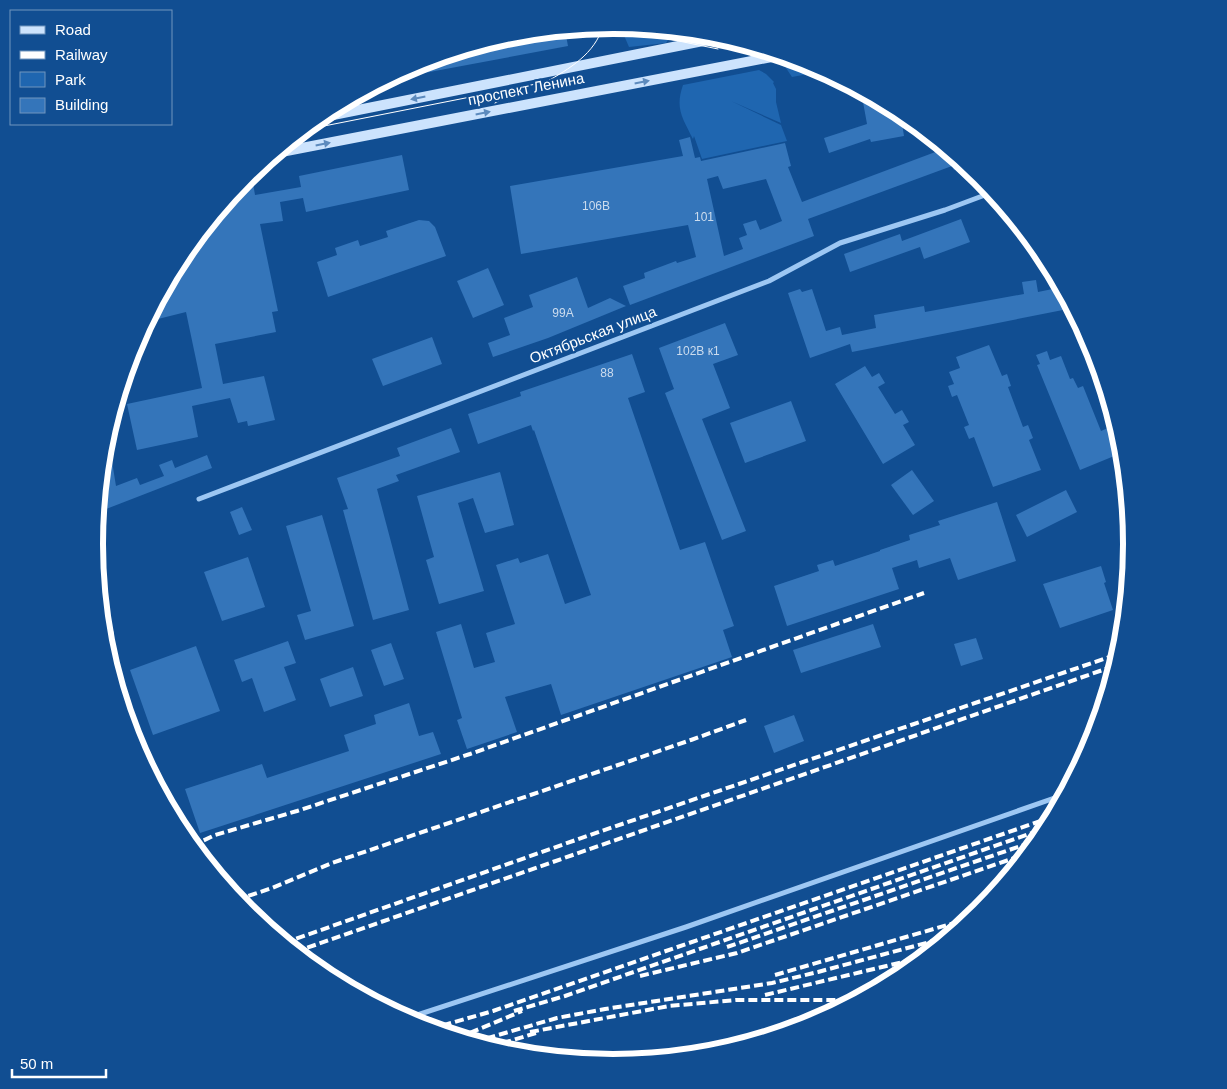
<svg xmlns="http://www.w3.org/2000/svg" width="1227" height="1089" font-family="Arial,sans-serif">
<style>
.green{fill:#1f66b0}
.building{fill:#3475ba;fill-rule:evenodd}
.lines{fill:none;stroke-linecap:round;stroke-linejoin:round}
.minor{stroke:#9dc7f3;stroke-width:5}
.secondary{stroke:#cce3fd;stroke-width:10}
.tram{stroke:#fff;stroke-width:1}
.rail{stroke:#fff;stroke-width:4;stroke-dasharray:9 4;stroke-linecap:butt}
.oneway{fill:#5c8abd}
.labels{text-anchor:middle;stroke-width:4.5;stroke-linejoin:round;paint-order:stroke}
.number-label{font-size:12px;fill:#ccdcee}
.street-label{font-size:15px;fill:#fff;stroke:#114e92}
.rim{fill:none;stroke:#fff;stroke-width:6}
</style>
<rect width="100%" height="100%" fill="#114e92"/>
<!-- green -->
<g class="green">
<path d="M620 26 674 31 666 43 629 47Z"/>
<path d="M792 58 813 65 824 71 792 77 786 68 787 59Z"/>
<path d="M759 70 766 74 774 82 773 83 776 89V102L781 123 731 101 781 125 787 141 702 159 694 136 693 139C682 117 675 108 683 85Z"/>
</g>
<!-- building -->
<g class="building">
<path d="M565 30 568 46 392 79 391 77 415 64 512 35Z"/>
<path d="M861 91 900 111 904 136 871 142 870 139 829 153 824 138 867 124Z"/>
<path d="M690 137 695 158 700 157 701 161 785 143 791 166 788 167 802 202 946 148 966 165 954 170 952 166 808 219 814 236 630 305 623 286 645 278 644 273 676 261 677 263 696 257 688 225 521 254 510 186 683 156 679 140ZM718 176 723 189 766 179 782 221 760 230 756 220 743 224 747 235 739 238 743 249 724 256 707 179Z"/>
<path d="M402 155 409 190 306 212 303 198 280 202 283 221 260 224 278 311 272 312 276 332 215 344 223 384 264 376 275 420 248 426 247 421 238 423 230 398 192 406 198 437 137 450 127 404 202 388 186 312 146 322 182 256 239 186 253 183 255 195 301 187 299 176Z"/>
<path d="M961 219 970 242 924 259 920 247 850 272 844 254 900 234 902 241Z"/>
<path d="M419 220 429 221 435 227 446 256 328 297 317 262 337 255 335 248 358 240 360 246 388 237 386 231Z"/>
<path d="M488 268 504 305 473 318 457 281Z"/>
<path d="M577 277 588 308 610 298 626 306 548 338 493 357 488 343 510 335 504 318 533 307 529 295Z"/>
<path d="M1036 280 1038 292 1062 287 1073 308 852 352 850 344 810 358 788 293 800 289 802 292 812 289 826 331 840 327 842 335 876 328 874 315 924 306 925 312 1024 294 1022 282Z"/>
<path d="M725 323 738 355 713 364 730 408 702 419 746 531 722 540 665 393 674 389 659 348Z"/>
<path d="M432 337 442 364 383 386 372 359Z"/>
<path d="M989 345 1002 376 1007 374 1011 386 1008 387 1023 427 1028 425 1033 438 1029 440 1041 470 993 487 974 437 969 439 964 427 969 425 957 395 952 397 948 386 954 384 949 372 960 368 956 357Z"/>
<path d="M1047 351 1050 360 1061 356 1070 379 1073 378 1078 388 1083 386 1101 431 1117 424 1124 452 1080 470 1037 365 1040 364 1036 355Z"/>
<path d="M632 354 645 392 628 398 680 550 705 542 734 626 723 630 732 657 561 715 551 684 505 697 517 732 467 749 457 720 462 718 436 632 461 624 474 668 495 662 486 633 515 624 496 565 518 558 520 563 548 554 565 604 591 595 534 430 533 431 531 425 478 444 468 414 521 396 520 392Z"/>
<path d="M865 366 872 377 879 373 885 383 878 387 895 414 902 410 909 422 903 425 915 445 883 464 835 384Z"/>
<path d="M791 401 806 441 745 463 730 423Z"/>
<path d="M451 428 460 452 396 475 399 481 377 489 409 610 373 620 343 510 348 509 337 478 400 456 397 448Z"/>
<path d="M106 437H108L116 486 137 478 140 485 164 476 159 465 172 460 175 468 207 455 212 468 101 511 98 503Z"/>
<path d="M912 470 934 501 913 515 891 485Z"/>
<path d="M500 472 514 525 485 533 473 498 458 503 484 591 439 604 426 560 434 557 417 496Z"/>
<path d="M1066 490 1077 512 1027 537 1016 515Z"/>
<path d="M997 502 1016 561 958 580 950 558 919 568 917 560 892 568 899 589 787 626 774 586 819 571 817 565 833 560 835 566 880 551V550L910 540 909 535 940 525 938 521Z"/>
<path d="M242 507 252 530 239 535 230 512Z"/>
<path d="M322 515 354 626 305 640 297 615 311 611 286 526Z"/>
<path d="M248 557 265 607 222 621 204 572Z"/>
<path d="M1101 566 1106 582 1104 583 1113 610 1060 628 1043 584Z"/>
<path d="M873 624 881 647 801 673 793 650Z"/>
<path d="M976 638 983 659 961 666 954 644Z"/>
<path d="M288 641 296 663 284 667 296 700 264 712 252 678 242 682 234 660Z"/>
<path d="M391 643 404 679 384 686 371 650Z"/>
<path d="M196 646 220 711 153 735 130 670Z"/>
<path d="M353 667 363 696 330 707 320 679Z"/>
<path d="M409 703 419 736 433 732 441 754 200 833 185 789 262 764 267 778 349 751 344 735 376 724 374 715Z"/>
<path d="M794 715 804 741 774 753 764 726Z"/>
</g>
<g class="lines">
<!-- minor -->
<g class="minor">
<path d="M199 499 769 281 840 243 945 210 993 192"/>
<path d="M405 1019 686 927 1066 794"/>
</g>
<!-- secondary -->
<g class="secondary">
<path d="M318 118 723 37"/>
<path d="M276 153 782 55"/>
</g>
<!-- tram -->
<g class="tram">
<path d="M630 27 644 34 718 49"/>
<path d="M495 103 515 92"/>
<path d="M304 130 546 82C569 69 595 54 603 26"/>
</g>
<!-- rail -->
<g class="rail">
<path d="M96 566 112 635 108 659"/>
<path d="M192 846 215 835 297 811 470 754 924 593"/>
<path d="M236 900 272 888 332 863 691 740 746 720"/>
<path d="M284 943 590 835 1121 653"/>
<path d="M727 947 1041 839"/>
<path d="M295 952 1117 665"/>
<path d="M775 975 975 917"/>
<path d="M640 976 737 953 1029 853"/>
<path d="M765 995 928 956"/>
<path d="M514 1011 565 996 1049 827"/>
<path d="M430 1029 493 1011 1055 816"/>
<path d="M530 1032 669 1006 736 1000H858"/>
<path d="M458 1038 522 1011"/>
<path d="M474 1042 557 1018 605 1009 772 983 818 972 952 936"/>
<path d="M490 1047 536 1033"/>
</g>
</g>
<!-- one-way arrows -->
<defs><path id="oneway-solid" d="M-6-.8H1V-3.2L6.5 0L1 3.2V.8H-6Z" transform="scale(1.25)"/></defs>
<g class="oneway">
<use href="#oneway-solid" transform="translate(642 82) rotate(-11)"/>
<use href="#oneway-solid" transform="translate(418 98) rotate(169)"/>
<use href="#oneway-solid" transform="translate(483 113) rotate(-11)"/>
<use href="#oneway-solid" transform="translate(323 144) rotate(-11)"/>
</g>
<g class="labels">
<!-- number labels -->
<g class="number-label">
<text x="596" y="210">106В</text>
<text x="704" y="221">101</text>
<text x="563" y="317">99А</text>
<text x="698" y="355">102В к1</text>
<text x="607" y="377">88</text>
</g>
<!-- street labels -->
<g class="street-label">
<text transform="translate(526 89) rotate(-11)" y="5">проспект Ленина</text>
<text transform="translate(593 335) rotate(-21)" y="5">Октябрьская улица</text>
</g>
</g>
<!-- crop -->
<path d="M0 0H1227V1089H0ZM103 544a510 510 0 1 1 1020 0a510 510 0 1 1-1020 0Z" fill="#114e92" fill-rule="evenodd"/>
<path class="rim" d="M103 544a510 510 0 1 1 1020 0a510 510 0 1 1-1020 0Z"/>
<!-- legend -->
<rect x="10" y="10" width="162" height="115" fill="#114e92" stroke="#7095be"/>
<rect x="20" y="26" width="25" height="8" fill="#cce3fd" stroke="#7095be"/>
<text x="55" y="35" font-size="15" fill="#ffffff">Road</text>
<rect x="20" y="51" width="25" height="8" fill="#ffffff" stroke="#7095be"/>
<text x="55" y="60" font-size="15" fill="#ffffff">Railway</text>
<rect x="20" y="72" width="25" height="15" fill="#1f66b0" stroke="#7095be"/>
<text x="55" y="85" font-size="15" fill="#ffffff">Park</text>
<rect x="20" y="98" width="25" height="15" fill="#3475ba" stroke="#7095be"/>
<text x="55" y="110" font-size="15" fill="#ffffff">Building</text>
<!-- scale -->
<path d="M12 1069v8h94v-8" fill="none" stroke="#ffffff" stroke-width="2.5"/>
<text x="20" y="1069" font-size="15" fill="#ffffff" stroke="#114e92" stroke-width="4" paint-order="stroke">50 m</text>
</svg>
